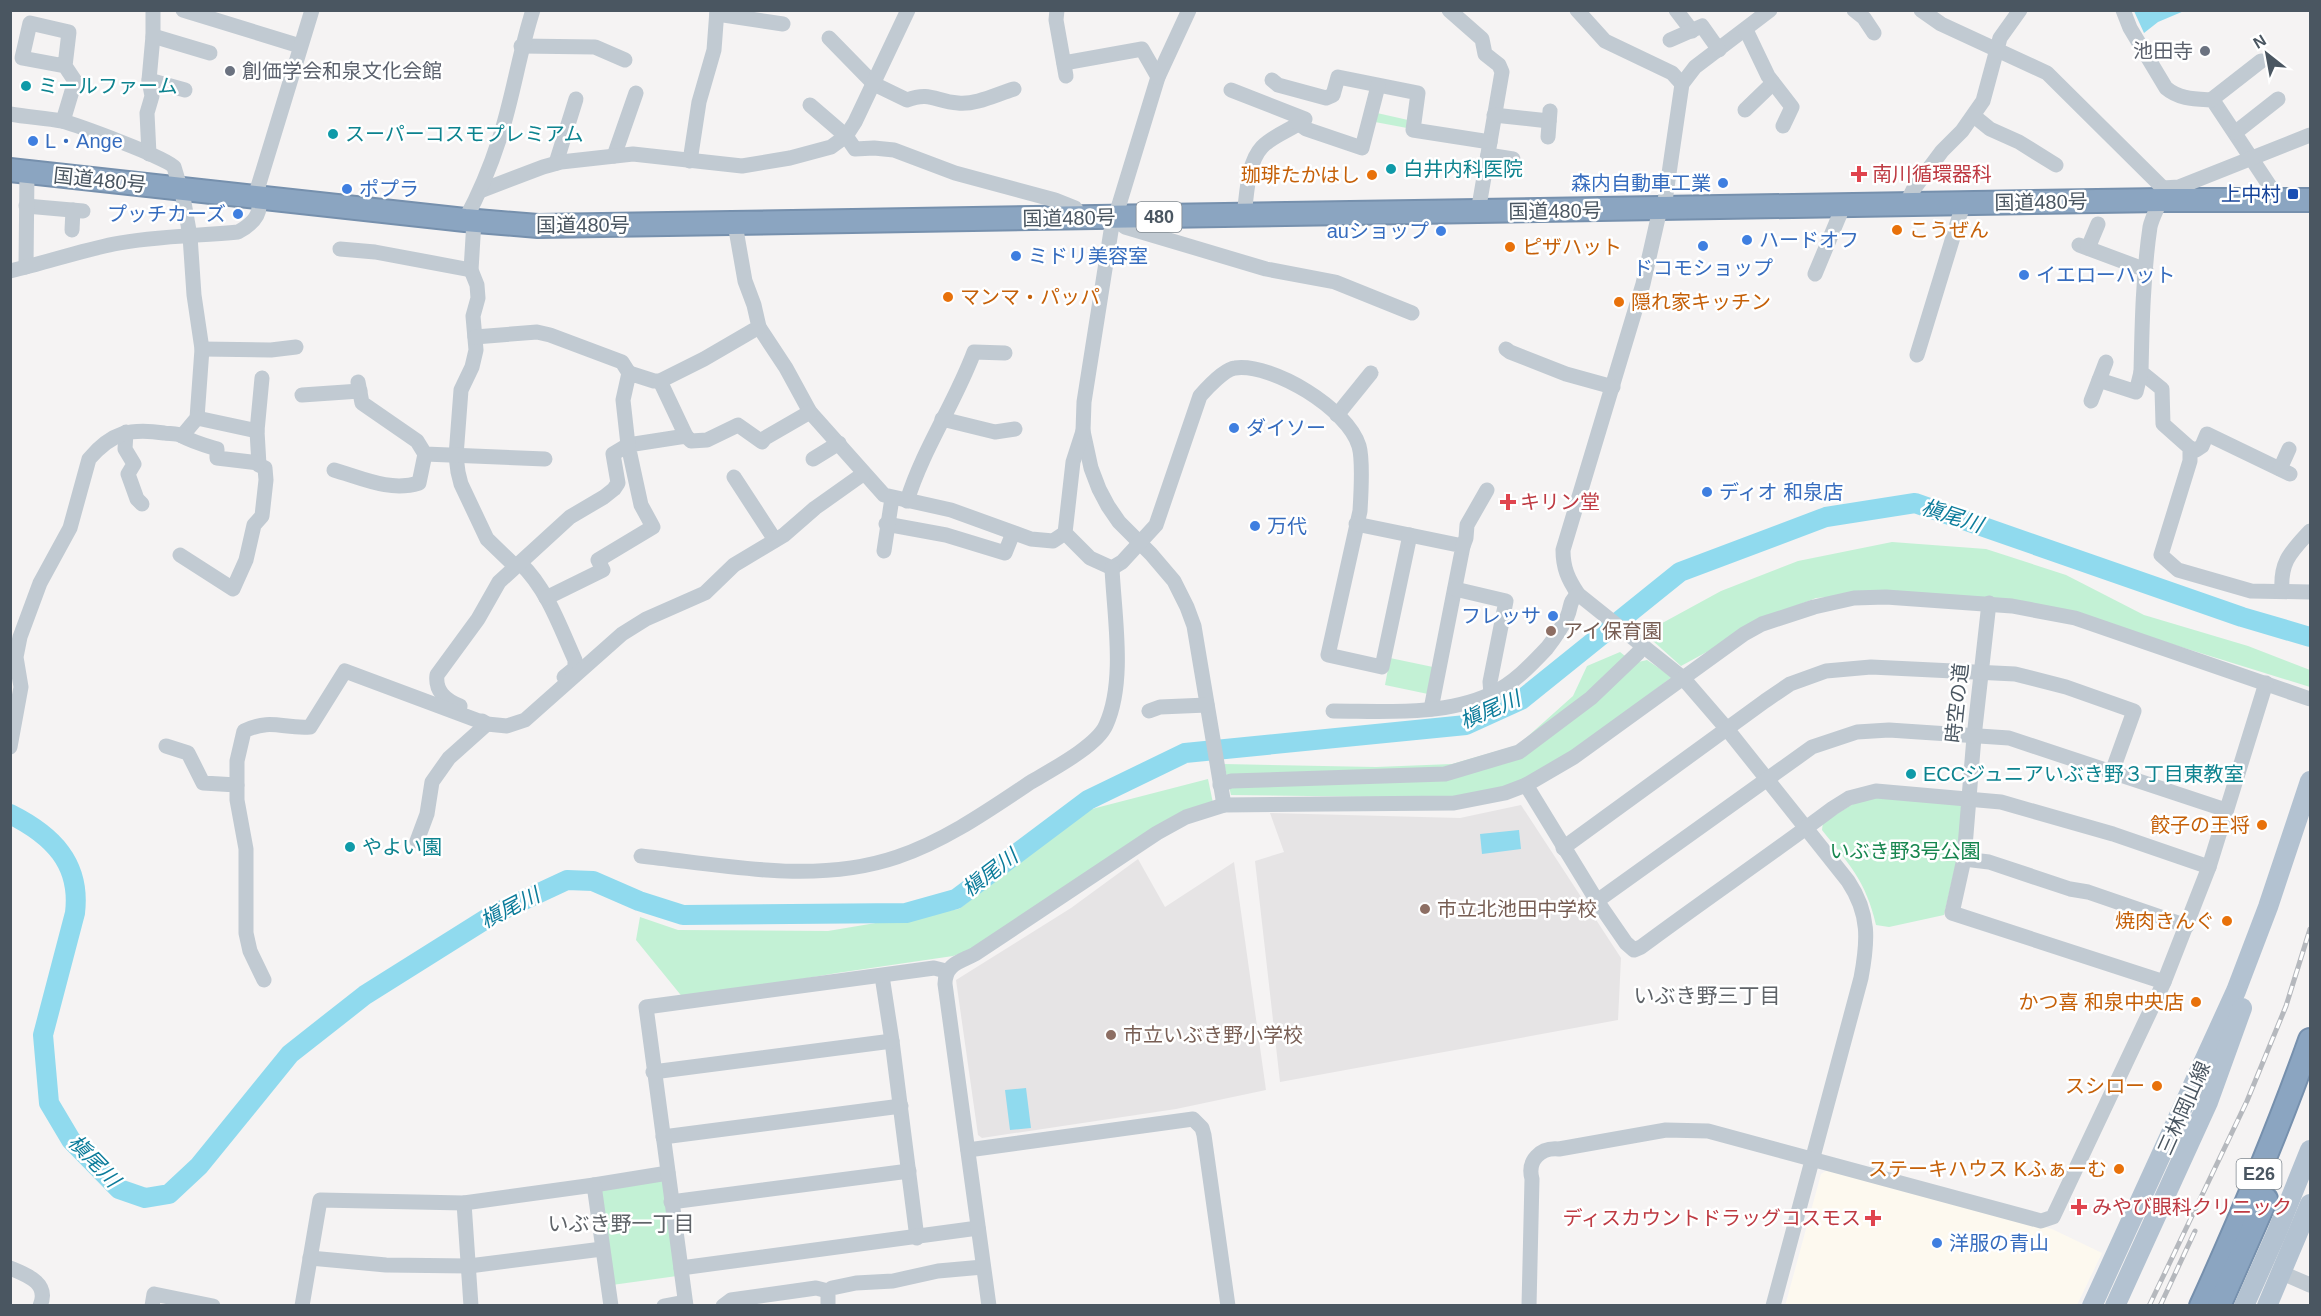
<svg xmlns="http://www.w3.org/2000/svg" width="2321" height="1316" font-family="Helvetica,'Noto Sans JP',sans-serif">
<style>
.commercial{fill:#fdf9ef}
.education{fill:#e6e4e5}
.green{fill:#c3f1d5}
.water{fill:#90daee}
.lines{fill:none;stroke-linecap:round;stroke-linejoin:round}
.river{stroke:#90daee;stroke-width:20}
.highway-casing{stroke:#7690ad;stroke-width:26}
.minor{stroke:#c1cad2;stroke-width:15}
.major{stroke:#b3c2d1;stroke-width:20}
.highway{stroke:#8ba5c1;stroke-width:22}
.rail-casing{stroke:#b5b8bd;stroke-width:5}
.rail{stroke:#fff;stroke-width:3;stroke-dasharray:9;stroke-linecap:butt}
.worship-dot{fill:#6b7280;stroke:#fff;stroke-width:2}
.culture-dot{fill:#0f9aa8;stroke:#fff;stroke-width:2}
.shop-dot{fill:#3f7fe0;stroke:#fff;stroke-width:2}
.health-dot{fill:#e0444e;stroke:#fff;stroke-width:2}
.food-dot{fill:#e8710a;stroke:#fff;stroke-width:2}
.transit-dot{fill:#1a4fb4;stroke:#fff;stroke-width:2}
.education-dot{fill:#8d6e63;stroke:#fff;stroke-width:2}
.labels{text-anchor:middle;stroke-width:5;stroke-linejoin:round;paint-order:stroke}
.shield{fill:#fff;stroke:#808990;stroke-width:1.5}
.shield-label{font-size:18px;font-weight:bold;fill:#4a5661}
.worship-label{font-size:20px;fill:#5b616d;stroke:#fff;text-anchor:end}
.culture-label{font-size:20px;fill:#0d838f;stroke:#fff;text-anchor:start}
.shop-label{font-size:20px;fill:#366cbe;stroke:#fff;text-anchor:start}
.health-label{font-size:20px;fill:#be3a42;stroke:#fff;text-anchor:start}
.food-label{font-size:20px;fill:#c56008;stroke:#fff;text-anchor:end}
.street-label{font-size:20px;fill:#4a5661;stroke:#fff}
.transit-label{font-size:20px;fill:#164399;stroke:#fff;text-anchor:end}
.education-label{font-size:20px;fill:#785e54;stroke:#fff;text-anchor:start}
.park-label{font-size:20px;fill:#17864f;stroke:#fff}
.water-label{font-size:21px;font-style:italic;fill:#0c7c9b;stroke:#fff}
.neighbourhood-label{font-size:21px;fill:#5f6368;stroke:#fff}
</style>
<rect width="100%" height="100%" fill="#f5f3f3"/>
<!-- commercial -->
<path class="commercial" d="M1829 1169 2052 1229 2102 1253 2077 1305 1785 1306 1821 1174Z"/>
<!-- education -->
<g class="education">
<path d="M1521 805 1621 958 1618 1020 1280 1082 1255 861 1284 852 1270 813 1460 818Z"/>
<path d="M1138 859 1165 907 1234 862 1266 1090 1176 1109 982 1138 978 1135 956 980 1071 908Z"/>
</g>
<!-- green -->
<g class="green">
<path d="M1377 113 1408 120 1407 128 1375 122Z"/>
<path d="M1892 542 1986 549 2066 575 2144 615 2248 646 2310 670V687L2075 614 1869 594 1816 598 1780 612 1681 666 1644 633 1721 591 1798 561Z"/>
<path d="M1620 652 1634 663 1647 660 1672 677 1571 753 1521 781 1467 798 1231 795 1224 764 1376 767 1452 764 1518 745 1573 696 1587 666Z"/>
<path d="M1390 658 1433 667 1428 694 1385 685Z"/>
<path d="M1208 779 1213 803 976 948 953 956 837 973 684 999 636 940 640 917 678 930 828 931 959 909 1088 810Z"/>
<path d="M1865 797 1958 802 1962 807 1957 859 1944 915 1889 927 1876 925C1866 881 1849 864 1822 830L1823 822Z"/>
<path d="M663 1176 677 1276 612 1285 598 1187Z"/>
</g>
<!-- water -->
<g class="water">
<path d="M2134 11V10L2184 11 2158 22 2144 33Z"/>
<path d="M1519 830 1521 849 1482 854 1480 834Z"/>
<path d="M1026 1088 1031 1128 1010 1130 1005 1090Z"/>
</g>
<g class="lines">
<!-- river -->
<path class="river" d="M10 814C52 835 81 863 75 913L43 1035 49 1103 71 1140 119 1189 145 1198 169 1194 199 1166 290 1054 365 995 494 914 567 880 593 881 639 901 683 915 906 913 956 899 1088 800 1185 753 1466 725 1521 700 1680 572 1826 517 1915 503 2242 617 2310 637"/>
<!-- highway casing -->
<g class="highway-casing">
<g id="highway">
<path d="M10 170 465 220 538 226 2162 200H2310"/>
<path d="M2201 1306C2241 1218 2278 1130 2310 1040"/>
<path d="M2219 1306 2266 1199"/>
</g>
</g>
<!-- minor -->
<g class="minor">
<path d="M183 10 300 46"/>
<path d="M1057 10 1056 20 1066 76"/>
<path d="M1189 10 1158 77 1111 231 1084 402 1083 431 1091 468 1099 489 1108 506 1119 522 1151 554 1174 581 1187 607 1194 626 1224 805"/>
<path d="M1449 10 1482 39 1485 54 1499 65 1502 72 1478 212"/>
<path d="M1577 10 1605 41 1672 73 1682 84"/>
<path d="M1676 10 1692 31"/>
<path d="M1770 10 1695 67 1682 84 1665 201 1660 209 1643 284 1563 550C1563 568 1568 579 1578 594L1683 678 1727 729 1848 881C1870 914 1868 941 1861 978L1773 1306"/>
<path d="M1854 10 1864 18 1874 33"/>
<path d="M1921 10 1941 24 2047 73 2163 188C2162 203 2153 213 2150 227 2143 275 2142 324 2141 372L2162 389 2163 424 2190 448V461L2161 555 2178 570 2251 591 2310 592"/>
<path d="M2123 10 2130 28 2166 88C2179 99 2194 99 2211 100L2214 102 2279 200"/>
<path d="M717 14 783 24"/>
<path d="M1746 30 1768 76 1792 107 1783 126"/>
<path d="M153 36 210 53"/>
<path d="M829 38 874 84 907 100C931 91 936 102 958 103 976 105 997 94 1014 89"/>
<path d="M1670 40 1702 26 1719 50"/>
<path d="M521 46 595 47 625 60"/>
<path d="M1064 63 1142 49 1158 77"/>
<path d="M149 80 185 90"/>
<path d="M1272 80 1278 85 1326 98 1333 95 1338 77 1418 93 1413 130 1490 142"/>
<path d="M1231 90 1305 119C1292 130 1273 135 1262 147 1247 163 1247 195 1244 215"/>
<path d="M2211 100 2261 61"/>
<path d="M810 105 846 136 855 149 874 148 894 150 955 173 1055 200 1075 208 1082 218"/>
<path d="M1745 110 1773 83"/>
<path d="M10 114C27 117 45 118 62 121 77 125 168 158 174 167L183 197 190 236 194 295 202 349 197 418 182 436"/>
<path d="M1494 115 1549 121"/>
<path d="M1974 116 1990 129 2019 142 2056 165"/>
<path d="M63 121 75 81 65 66 69 32 30 23 22 58 65 66"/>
<path d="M1299 124 1306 129 1362 148 1378 86"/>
<path d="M2236 132 2278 99"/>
<path d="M1548 137 1550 111"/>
<path d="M149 154 147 113 152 96 149 80 153 36V10"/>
<path d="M1488 155 1513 159"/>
<path d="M614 156 636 93"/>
<path d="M690 161 699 102 714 50 717 10"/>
<path d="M556 163 576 99"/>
<path d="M2163 188 2179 187 2310 135"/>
<path d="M480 191 543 167 561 162 633 154 742 166 790 158 831 147 846 136 855 122 908 10"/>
<path d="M1906 204 1913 190 1942 151 1962 131 1983 101 2000 38 2020 10"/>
<path d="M26 206 83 211"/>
<path d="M1114 218 1125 227 1266 269 1335 282 1412 313"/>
<path d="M465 220C479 194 490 168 499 140 513 98 519 53 533 10"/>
<path d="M474 221 471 270 477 285 478 298 473 316 476 350 472 367 461 390 456 456 458 472 461 484 487 539 515 566"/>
<path d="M72 230 73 210"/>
<path d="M2079 245 2146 270"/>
<path d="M2088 248 2098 224"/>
<path d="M340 249 375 252 471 270"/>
<path d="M26 267 27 172"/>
<path d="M10 271C45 263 79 251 114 244 154 236 197 236 238 232 249 226 260 218 259 205 259 199 257 195 257 190L312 10"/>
<path d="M1815 274 1840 214V205"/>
<path d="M759 327 786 368 810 412 884 495 951 510 1031 539 1053 541 1065 533"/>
<path d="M475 337 537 332 550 335 622 362 629 373"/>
<path d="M202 349 271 350 296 347"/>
<path d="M1506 349 1510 352 1566 374 1613 387"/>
<path d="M1917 355 1961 211V203"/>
<path d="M2099 380 2136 392 2141 372"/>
<path d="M660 381 686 436"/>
<path d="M358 382 362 403 417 441 425 454 545 459"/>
<path d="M302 395 360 391"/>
<path d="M2091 401 2106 362"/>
<path d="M1337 415 1371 373"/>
<path d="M197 418 257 431"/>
<path d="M942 419 995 432 1015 429"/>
<path d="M1083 431 1073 462 1065 533 1090 558 1112 568 1122 562 1156 525 1200 396C1207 388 1225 369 1235 368 1273 363 1348 409 1359 446 1363 460 1361 495 1360 511L1328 655 1382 667 1410 535"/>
<path d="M126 432 125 449 134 464 128 474 137 499 142 504"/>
<path d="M2190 448 2196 450 2202 446 2207 434 2290 474"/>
<path d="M813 459 839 443"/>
<path d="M2280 469 2289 449"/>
<path d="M334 470C362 478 390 492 419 483L425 454"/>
<path d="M734 477 775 540"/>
<path d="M907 501C923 449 955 403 974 352L1005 353"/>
<path d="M886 524 946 535 1005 553 1013 533"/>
<path d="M1356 524 1463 546 1431 709"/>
<path d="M1463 546 1466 538 1467 525 1487 490"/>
<path d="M884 551 892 498"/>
<path d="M180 555 233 589 246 560 254 525 262 516 266 480 265 468 259 465 257 431 262 378"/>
<path d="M521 564C547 589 560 627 575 660V668L564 677"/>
<path d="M1455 589 1506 601 1490 682 1491 694"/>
<path d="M2282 591C2280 561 2291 552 2310 531"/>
<path d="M546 598 603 570 598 560 653 527 641 505 628 445 686 436 691 441 707 440 738 425 762 442 765 438 810 412"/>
<path d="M1989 603 1974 737 1964 859 1952 913 2164 982"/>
<path d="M460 706C445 700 435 691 437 675L478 619 499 582 570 517 604 497 614 489 618 483 613 454 628 445 623 400 629 373 654 381H660L704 359 759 327 754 305 745 281 735 224"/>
<path d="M1149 711 1160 707 1207 705"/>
<path d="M1333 711C1384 711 1444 716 1491 694 1513 684 1531 665 1547 648 1554 639 1562 627 1567 617 1572 606 1568 603 1578 594"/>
<path d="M166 746 188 753 203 783 237 785"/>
<path d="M10 747 21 687 16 657 20 637 40 583 70 528 89 459C112 432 130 428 164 433 169 434 178 433 182 436 193 442 204 445 217 449V458L259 463"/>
<path d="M1220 785 1231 781 1445 774 1519 752 1591 698 1638 653 1643 645"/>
<path d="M1526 785 1597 901 1626 943 1634 950 1641 947C1704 900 1769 856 1833 808L1849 798 1876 791 2001 802 2113 834 2209 867"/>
<path d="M417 841 427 814 432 782 449 758 487 724 482 721"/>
<path d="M1563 848 1765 701 1790 684 1826 671 1871 667 2015 674 2066 687 2134 711 2112 772"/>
<path d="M641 856C724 865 815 885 897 857 945 841 989 810 1031 782 1051 770 1097 746 1106 725 1126 681 1114 615 1112 568"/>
<path d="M1964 859 1989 862 2070 889 2088 892 2187 926"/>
<path d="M1597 901 1812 747 1857 732 1889 730 2009 738 2226 810"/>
<path d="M264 980 250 951 246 933V849L237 800V761L244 731C271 718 283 729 310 727L345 671 487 724 507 726 525 720 622 634 646 619 705 593 734 565 784 535 815 508 863 474"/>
<path d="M892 1041 917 1238"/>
<path d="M653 1072 892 1041 882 976"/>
<path d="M663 1137 901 1106"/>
<path d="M968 1150 1193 1119 1202 1128 1204 1135 1228 1306"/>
<path d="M594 1185 668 1173"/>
<path d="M671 1202 909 1171"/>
<path d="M464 1203 471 1306"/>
<path d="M310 1258 386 1265 469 1266 602 1249"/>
<path d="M10 1268C27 1275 50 1283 40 1306"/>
<path d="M681 1268 978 1228"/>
<path d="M2282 1273 2310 1285"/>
<path d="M152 1306 154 1294 213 1306"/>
<path d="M302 1306 320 1200 464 1203 594 1185 611 1306"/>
<path d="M664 1306 685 1302"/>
<path d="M686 1306 646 1007 934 968 946 971"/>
<path d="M723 1306 731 1300 816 1288 828 1291"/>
<path d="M828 1306V1291L832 1288 856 1283 893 1281 938 1271 983 1267"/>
<path d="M989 1306 945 984C945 964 960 962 975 954L1157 833 1186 817 1224 805 1454 803 1505 793 1526 785 1574 757 1744 634 1762 624 1814 607 1854 598 1886 597 2012 606 2075 618 2310 699"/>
<path d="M1529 1306 1532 1179C1527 1161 1540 1147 1559 1149L1666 1130 1708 1131 2041 1221 2053 1217 2164 982 2209 867 2266 683"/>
</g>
<!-- major -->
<g class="major">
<path d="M2092 1306 2236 991 2268 907 2310 781"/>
<path d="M2115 1306 2208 1102 2242 1008"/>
<path d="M2244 1306 2277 1232 2310 1150"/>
<path d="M2267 1306 2310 1204"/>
</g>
<!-- highway -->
<use href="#highway" class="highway"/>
<!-- rail casing -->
<g class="rail-casing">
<g id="rail">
<path d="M2149 1306 2247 1101 2286 1006 2310 929"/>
<path d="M2160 1306 2195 1231"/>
</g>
</g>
<!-- rail -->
<use href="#rail" class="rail"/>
</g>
<!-- markers -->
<g class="worship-dot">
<circle cx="2205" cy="51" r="6"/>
<circle cx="230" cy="71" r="6"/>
</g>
<g class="culture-dot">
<circle cx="26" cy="86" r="6"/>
<circle cx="333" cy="134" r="6"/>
<circle cx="1391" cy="169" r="6"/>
<circle cx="1911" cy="774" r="6"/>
<circle cx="350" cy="847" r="6"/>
</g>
<g class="shop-dot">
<circle cx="33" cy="141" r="6"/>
<circle cx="1723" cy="183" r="6"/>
<circle cx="347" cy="189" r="6"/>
<circle cx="238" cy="214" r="6"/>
<circle cx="1441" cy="231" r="6"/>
<circle cx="1747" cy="240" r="6"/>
<circle cx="1703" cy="246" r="6"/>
<circle cx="1016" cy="256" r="6"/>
<circle cx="2024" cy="275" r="6"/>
<circle cx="1234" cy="428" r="6"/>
<circle cx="1707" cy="492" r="6"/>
<circle cx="1255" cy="526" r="6"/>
<circle cx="1553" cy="616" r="6"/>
<circle cx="1937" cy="1243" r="6"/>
</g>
<g class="health-dot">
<path d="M1856 165h6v6h6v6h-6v6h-6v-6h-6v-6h6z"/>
<path d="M1505 493h6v6h6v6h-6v6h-6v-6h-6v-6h6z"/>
<path d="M2076 1198h6v6h6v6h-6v6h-6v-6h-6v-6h6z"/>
<path d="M1870 1209h6v6h6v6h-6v6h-6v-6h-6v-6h6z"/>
</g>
<g class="food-dot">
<circle cx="1372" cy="175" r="6"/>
<circle cx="1897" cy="230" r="6"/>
<circle cx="1510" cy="247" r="6"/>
<circle cx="948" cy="297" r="6"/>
<circle cx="1619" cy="302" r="6"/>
<circle cx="2262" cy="825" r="6"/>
<circle cx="2227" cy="921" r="6"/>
<circle cx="2196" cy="1002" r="6"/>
<circle cx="2157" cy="1086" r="6"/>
<circle cx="2119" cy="1169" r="6"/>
</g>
<rect class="transit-dot" x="2287" y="188" width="12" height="12" rx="3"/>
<g class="education-dot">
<circle cx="1551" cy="631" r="6"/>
<circle cx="1425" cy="909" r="6"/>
<circle cx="1111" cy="1035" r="6"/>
</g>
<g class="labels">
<!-- shield labels -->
<g class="shield">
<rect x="1136.5" y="202" width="45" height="30" rx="4.5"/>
<rect x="2236.5" y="1159" width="45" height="30" rx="4.5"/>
</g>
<g class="shield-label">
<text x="1159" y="223">480</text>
<text x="2259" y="1180">E26</text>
</g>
<!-- worship labels -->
<g class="worship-label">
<text x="2193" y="58">池田寺</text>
<text x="242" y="78" text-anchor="start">創価学会和泉文化会館</text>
</g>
<!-- culture labels -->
<g class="culture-label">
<text x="38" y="93">ミールファーム</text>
<text x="345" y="141">スーパーコスモプレミアム</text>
<text x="1403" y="176">白井内科医院</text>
<text x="1923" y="781">ECCジュニアいぶき野３丁目東教室</text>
<text x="362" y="854">やよい園</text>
</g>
<!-- shop labels -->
<g class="shop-label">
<text x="45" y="148">L・Ange</text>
<text x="1711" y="190" text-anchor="end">森内自動車工業</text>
<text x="359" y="196">ポプラ</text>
<text x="226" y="221" text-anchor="end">プッチカーズ</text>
<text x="1429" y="238" text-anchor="end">auショップ</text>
<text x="1759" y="247">ハードオフ</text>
<text x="1028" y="263">ミドリ美容室</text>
<text x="1703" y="275" text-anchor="middle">ドコモショップ</text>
<text x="2036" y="282">イエローハット</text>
<text x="1246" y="435">ダイソー</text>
<text x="1719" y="499">ディオ 和泉店</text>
<text x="1267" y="533">万代</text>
<text x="1541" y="623" text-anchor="end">フレッサ</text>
<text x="1949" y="1250">洋服の青山</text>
</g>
<!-- health labels -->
<g class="health-label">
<text x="1872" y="181">南川循環器科</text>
<text x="1520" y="509">キリン堂</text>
<text x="2092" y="1214">みやび眼科クリニック</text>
<text x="1861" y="1225" text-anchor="end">ディスカウントドラッグコスモス</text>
</g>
<!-- food labels -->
<g class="food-label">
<text x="1360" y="182">珈琲たかはし</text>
<text x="1909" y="237" text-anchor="start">こうぜん</text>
<text x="1522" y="254" text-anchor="start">ピザハット</text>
<text x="960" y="304" text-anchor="start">マンマ・パッパ</text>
<text x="1631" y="309" text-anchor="start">隠れ家キッチン</text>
<text x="2250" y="832">餃子の王将</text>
<text x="2215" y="928">焼肉きんぐ</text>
<text x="2184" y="1009">かつ喜 和泉中央店</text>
<text x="2145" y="1093">スシロー</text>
<text x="2107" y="1176">ステーキハウス Kふぁーむ</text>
</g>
<!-- street labels -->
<g class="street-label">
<text transform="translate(100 180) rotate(6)" y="7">国道480号</text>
<text transform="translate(2041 202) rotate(-1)" y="7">国道480号</text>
<text transform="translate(1555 211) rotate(-1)" y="7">国道480号</text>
<text transform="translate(1069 218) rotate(-1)" y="7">国道480号</text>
<text x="583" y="232">国道480号</text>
<text transform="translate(1957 703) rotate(-84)" y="7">時空の道</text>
<text transform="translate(2184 1108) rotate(-66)" y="7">三林岡山線</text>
</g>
<!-- transit labels -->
<g class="transit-label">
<text x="2281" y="201">上中村</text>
</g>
<!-- education labels -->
<g class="education-label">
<text x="1563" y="638">アイ保育園</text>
<text x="1437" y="916">市立北池田中学校</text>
<text x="1123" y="1042">市立いぶき野小学校</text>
</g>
<!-- park labels -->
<g class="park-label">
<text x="1905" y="858">いぶき野3号公園</text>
</g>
<!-- water labels -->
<g class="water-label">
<text transform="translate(1952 516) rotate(18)" y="7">槇尾川</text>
<text transform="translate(1490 710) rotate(-23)" y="7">槇尾川</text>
<text transform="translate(990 873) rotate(-37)" y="7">槇尾川</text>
<text transform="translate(510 908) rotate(-27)" y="7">槇尾川</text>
<text transform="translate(94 1161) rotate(46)" y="7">槇尾川</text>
</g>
<!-- neighbourhood labels -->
<g class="neighbourhood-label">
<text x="1707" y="1003">いぶき野三丁目</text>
<text x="621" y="1231">いぶき野一丁目</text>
</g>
</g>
<!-- border -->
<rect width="2321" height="1316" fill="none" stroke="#4a5661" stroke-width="24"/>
<!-- north arrow -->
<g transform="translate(2267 54) rotate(329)" stroke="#ffffff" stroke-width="4.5" paint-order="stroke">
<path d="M0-4.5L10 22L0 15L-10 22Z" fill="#4a5661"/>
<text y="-9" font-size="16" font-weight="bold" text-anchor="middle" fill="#4a5661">N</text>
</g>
</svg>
